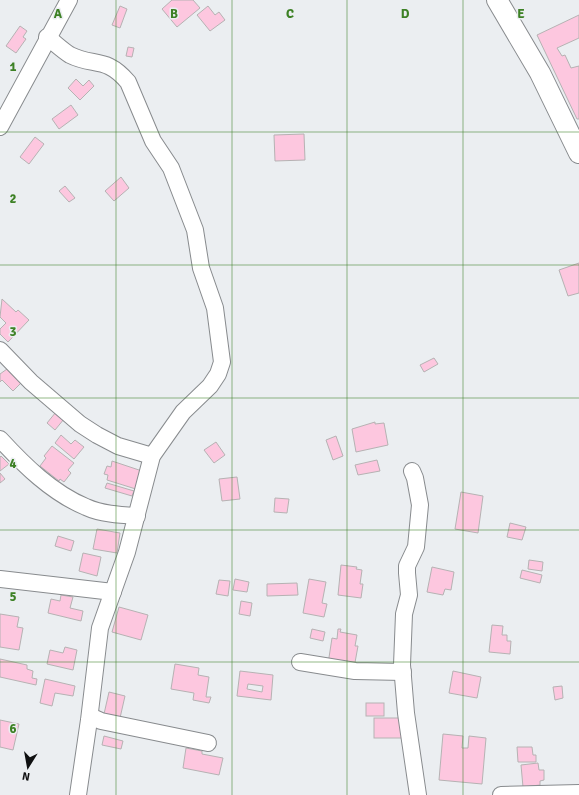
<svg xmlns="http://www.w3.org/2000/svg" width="579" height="795" font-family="Signika,sans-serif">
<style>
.building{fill:#fdc7df;stroke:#b6b2b3;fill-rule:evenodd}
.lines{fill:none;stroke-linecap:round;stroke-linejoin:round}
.minor-casing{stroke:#888b8e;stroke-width:18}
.tertiary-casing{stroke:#888b8e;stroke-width:22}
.minor{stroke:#fff;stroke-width:16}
.tertiary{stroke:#fff;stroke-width:20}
.grid{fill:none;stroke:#3d8125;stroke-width:1;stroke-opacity:0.55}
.grid-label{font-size:13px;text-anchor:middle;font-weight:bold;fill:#3d8125;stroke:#ebeef1;stroke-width:3;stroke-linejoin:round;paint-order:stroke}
</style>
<rect width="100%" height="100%" fill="#ebeef1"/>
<!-- building -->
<g class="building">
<path d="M172 0H193L200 8 177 27 162 9Z"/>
<path d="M120 6 127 9 120 28 112 25Z"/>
<path d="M208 6 215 15 219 12 225 20 210 31 197 15Z"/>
<path d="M579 15V38L557 48 562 56 565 55 571 68 579 66V119H577L537 35Z"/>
<path d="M20 26 27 31 23 37 26 39 16 53 6 46Z"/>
<path d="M128 47 134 48 132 57 126 56Z"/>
<path d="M76 79 83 86 89 80 94 86 80 100 68 88Z"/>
<path d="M71 105 78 115 59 129 52 119Z"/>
<path d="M304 134 305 160 275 161 274 135Z"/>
<path d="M35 137 44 144 29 164 20 157Z"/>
<path d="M121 177 129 188 114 201 105 191Z"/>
<path d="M65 186 75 198 69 202 59 191Z"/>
<path d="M579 263V293L568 296 559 270Z"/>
<path d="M2 299 16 312 18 310 29 320 8 342 0 334V329L6 323 0 317Z"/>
<path d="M434 358 438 364 424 372 420 365Z"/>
<path d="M7 369 21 383 13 391 2 380 0 382V374Z"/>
<path d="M56 412 64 419 55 430 47 423Z"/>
<path d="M375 422V424L384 423 388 445 356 452 352 429Z"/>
<path d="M61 435 71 444 75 440 84 447 74 459 55 443Z"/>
<path d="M336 436 343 456 333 460 326 440Z"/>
<path d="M216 442 225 455 214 463 204 450Z"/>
<path d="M52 446 74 463 68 470 71 473 64 482 60 479 59 481 40 466 46 458 44 456Z"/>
<path d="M1 456 9 464 0 471V457Z"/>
<path d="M377 460 380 471 358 475 355 465Z"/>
<path d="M112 461 145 472 139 490 107 480 108 475 104 474 107 466 111 467Z"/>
<path d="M0 473 5 479 0 483Z"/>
<path d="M237 477 240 499 222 501 219 479Z"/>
<path d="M107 483 134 491 132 496 105 488Z"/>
<path d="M461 492 483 496 478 533 455 529Z"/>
<path d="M275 498 289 499 287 513 274 512Z"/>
<path d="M510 523 526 527 522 540 507 537Z"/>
<path d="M97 529 120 533 117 553 93 549Z"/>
<path d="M58 536 74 541 71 551 55 546Z"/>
<path d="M83 553 101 557 97 576 79 571Z"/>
<path d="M529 560 543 562 542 571 528 569Z"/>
<path d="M341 565 357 567 356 569 362 570 360 584H363L361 598 338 595Z"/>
<path d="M432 567 454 572 451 590 445 589 443 595 427 592Z"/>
<path d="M522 570 542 575 540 583 520 578Z"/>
<path d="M235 579 249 582 247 592 233 590Z"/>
<path d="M309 579 326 582 322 603 327 604 324 617 303 613Z"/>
<path d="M219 580 230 581 228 596 216 594Z"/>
<path d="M297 583 298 595 267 596V584Z"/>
<path d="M61 595 73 597 70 608 83 611 81 621 48 613 51 599 60 601Z"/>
<path d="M241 601 252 603 250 616 239 614Z"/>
<path d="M119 607 148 615 141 640 112 632Z"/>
<path d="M0 614 19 617 17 627 23 628 19 650 0 647Z"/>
<path d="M492 625 503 626 502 635H507V641H511L510 654 489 652Z"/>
<path d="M312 629 325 632 323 641 310 638Z"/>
<path d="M338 629H341L340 632 357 635 355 646H358L354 668 328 664 332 638 337 639Z"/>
<path d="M65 647 77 650 73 670 47 664 50 650 63 653Z"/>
<path d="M0 659 27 665V669L33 671 32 678 37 679 36 685 0 677Z"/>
<path d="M175 664 199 668 198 675 209 677 206 697H211L209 703 193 700 194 693 171 689Z"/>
<path d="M240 671 273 675 271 700 237 696ZM248 684 263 686 262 692 247 689Z"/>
<path d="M453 671 481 677 477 698 449 693Z"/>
<path d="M45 679 75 686 73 696 55 693 52 706 40 703Z"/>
<path d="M562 686 563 698 555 700 553 687Z"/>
<path d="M109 692 125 696 120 718 104 714Z"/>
<rect x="366" y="703" width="18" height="13"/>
<rect x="374" y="718" width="29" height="20"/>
<path d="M0 720 19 724 13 750 0 747Z"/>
<path d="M443 734 463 736 462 748H468L469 736 486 738 482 784 439 780Z"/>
<path d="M104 736 123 741 121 749 102 745Z"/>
<path d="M517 747H532L533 755H536V762H518Z"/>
<path d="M186 748 202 751V754L223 758 219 775 183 768Z"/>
<path d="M538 763 539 770H544V780L540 781V785L523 787 521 765Z"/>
</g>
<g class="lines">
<!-- minor casing -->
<g class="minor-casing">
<g id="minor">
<path d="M47 37C55 43 62 50 70 55 94 67 106 56 128 82L153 141 171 168 195 230 201 268 215 308 222 362 218 374 210 386 183 412 152 456 127 552 100 628 89 720 78 795"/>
<path d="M0 127 69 0"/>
<path d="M0 350 31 382 80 424 97 435 118 446 152 456"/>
<path d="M0 439C24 465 52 493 86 507 101 514 120 515 137 516"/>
<path d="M412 471 415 478 420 505 416 547 407 566V573L409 595 404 614 402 665 406 713 418 795"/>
<path d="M0 579 113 592"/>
<path d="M300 662 355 671 403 672"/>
<path d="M90 716 101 721 208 743"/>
<path d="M501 795 579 793"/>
</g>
</g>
<!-- tertiary casing -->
<g class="tertiary-casing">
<path id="tertiary" d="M497 0 540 73 579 153"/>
</g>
<!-- minor -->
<use href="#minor" class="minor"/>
<!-- tertiary -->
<use href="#tertiary" class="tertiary"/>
</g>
<!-- grid -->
<path class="grid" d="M116 0V795M232 0V795M347 0V795M463 0V795M0 132H579M0 265H579M0 398H579M0 530H579M0 662H579"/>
<g class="grid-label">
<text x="58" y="18">A</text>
<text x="174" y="18">B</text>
<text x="290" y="18">C</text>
<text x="405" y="18">D</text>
<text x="521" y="18">E</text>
<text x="13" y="71">1</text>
<text x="13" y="203">2</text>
<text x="13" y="336">3</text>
<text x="13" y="468">4</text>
<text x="13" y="601">5</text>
<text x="13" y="733">6</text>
</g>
<!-- north arrow -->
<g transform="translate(28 767) rotate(191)" stroke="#ebeef1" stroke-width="3" paint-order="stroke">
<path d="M0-3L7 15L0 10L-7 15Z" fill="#0f1011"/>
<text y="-6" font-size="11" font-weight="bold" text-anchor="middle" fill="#0f1011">N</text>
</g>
</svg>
